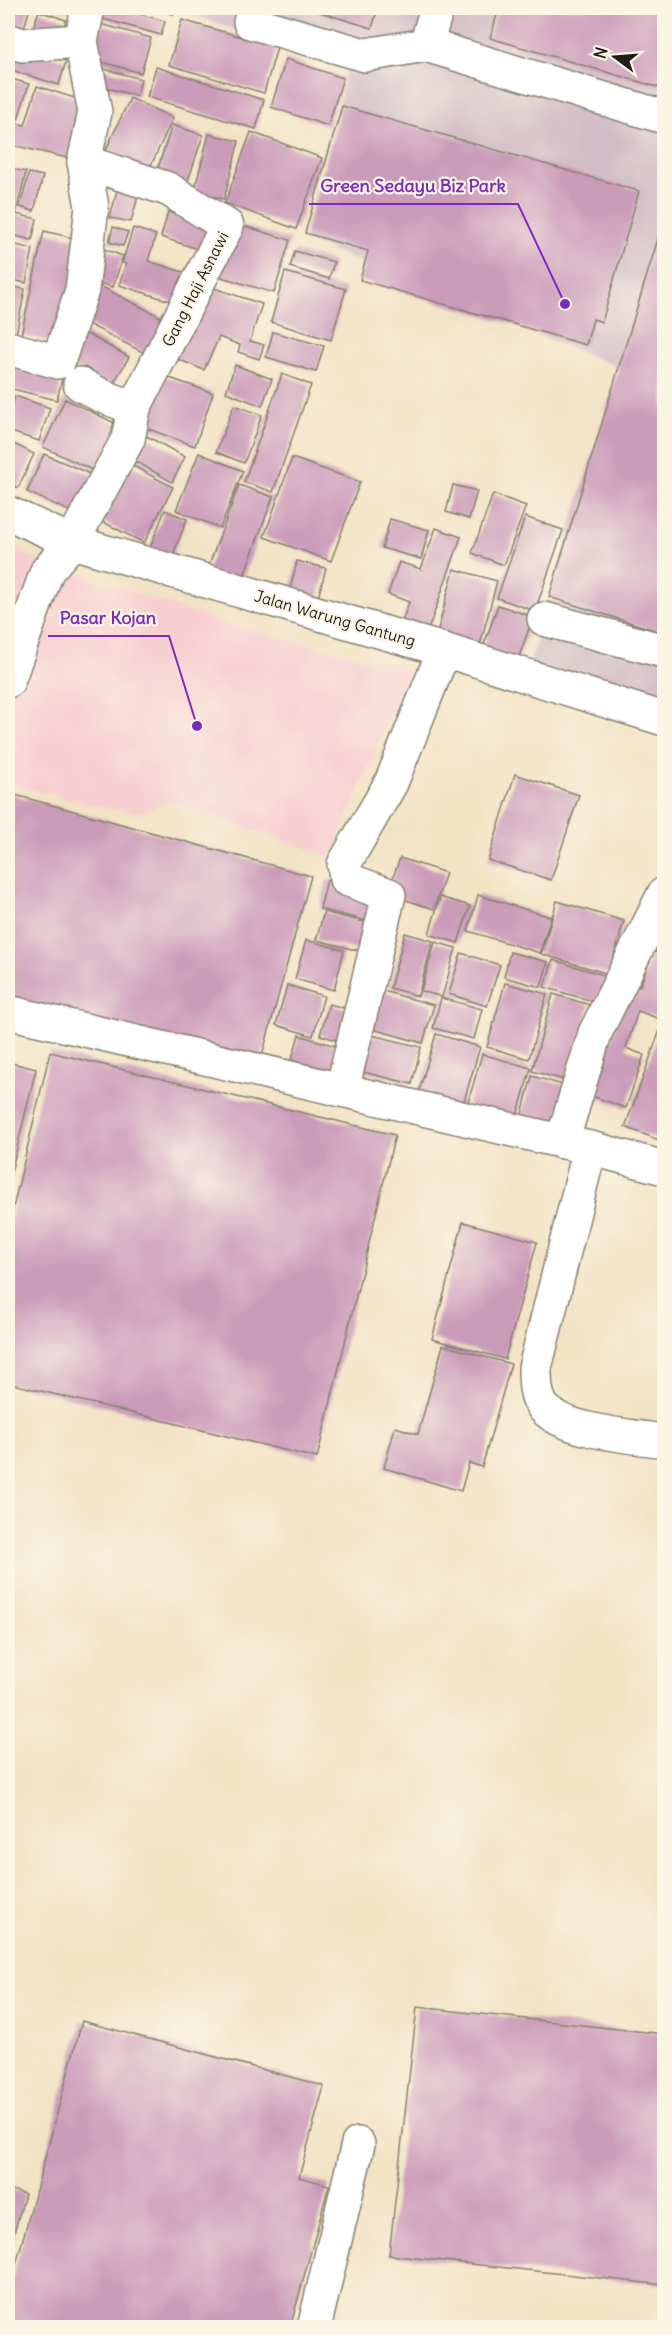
<svg xmlns="http://www.w3.org/2000/svg" width="672" height="2335" font-family="Delius,sans-serif">
<style>
.built{fill:#f7cfd1}
.industrial{fill:#d2bdc6}
.building{fill:#cb9bba}
.lines{fill:none;stroke-linecap:round;stroke-linejoin:round}
.minor-casing{stroke:#878070;stroke-width:36}
.minor{stroke:#fff;stroke-width:33}
.labels{text-anchor:middle;stroke-width:4.5;stroke-linejoin:round;paint-order:stroke}
.street-label{font-size:16px;fill:#1c1c1c;stroke:#fcf5e5}
.leader{fill:none;stroke:#7b2cbf;stroke-width:2}
.callout-dot{fill:#7b2cbf;stroke:#fcf5e5;stroke-width:2}
.callout-label{font-size:18px;text-anchor:middle;font-weight:bold;fill:#7b2cbf;stroke:#fcf5e5;stroke-width:4.5;stroke-linejoin:round;paint-order:stroke}
</style>
<rect width="100%" height="100%" fill="#fcf5e5"/>
<filter id="ink" filterUnits="userSpaceOnUse"><feTurbulence type="fractalNoise" baseFrequency=".0167" numOctaves="2"/><feDisplacementMap in="SourceGraphic" scale="12" xChannelSelector="R" yChannelSelector="G"/><feConvolveMatrix kernelMatrix="1 2 1 2 8 2 1 2 1" color-interpolation-filters="sRGB"/></filter>
<filter id="wash" filterUnits="userSpaceOnUse"><feTurbulence type="fractalNoise" baseFrequency=".008" numOctaves="4" result="noise"/><feDisplacementMap in="SourceGraphic" scale="24" xChannelSelector="R" yChannelSelector="G"/><feGaussianBlur stdDeviation="1.35" result="paint"/><feColorMatrix in="noise" values="0 0 0 0 0 0 0 0 0 0 0 0 0 0 0 0 0 1.4 0 .05"/><feComposite in="paint" operator="in"/></filter>
<g filter="url(#wash)">
<rect width="100%" height="100%" fill="#f2e3c5"/>
<!-- built -->
<path class="built" d="M8 546 41 561 220 622 409 670 331 857 171 801 139 813 90 805 8 783Z"/>
<!-- industrial -->
<path class="industrial" d="M190 8H664V718L526 674 625 370 304 239 332 139 346 68 189 14Z"/>
<g id="blocks">
<!-- building -->
<g class="building">
<path d="M8 8H30L21 38 8 34Z"/>
<path d="M57 8H75L73 13Z"/>
<path d="M99 8H117L165 21 161 35 96 17Z"/>
<path d="M153 8H175L173 14Z"/>
<path d="M306 8H378L372 28Z"/>
<path d="M499 8H664V76L661 88 490 38Z"/>
<path d="M39 11 66 20 60 39 32 30Z"/>
<path d="M182 20 277 47 264 93 169 65Z"/>
<path d="M97 23 151 38 141 73 88 58Z"/>
<path d="M8 44 66 61 59 85 8 69Z"/>
<path d="M286 59 343 78 328 126 271 107Z"/>
<path d="M97 67 141 79 137 96 93 84Z"/>
<path d="M156 67 264 100 256 129 147 97Z"/>
<path d="M8 78 29 84 18 119 8 116Z"/>
<path d="M37 86 90 103 76 160 8 144V121L25 125Z"/>
<path d="M130 98 173 118 147 174 104 154Z"/>
<path d="M342 106 639 191 602 322 593 319 586 345 360 280 368 251 305 233Z"/>
<path d="M172 125 203 135 185 190 154 180Z"/>
<path d="M251 132 322 158 296 229 225 203Z"/>
<path d="M209 134 239 141 224 199 194 192Z"/>
<path d="M8 162 10 163 9 168 26 172 16 214 37 219 32 240 8 234Z"/>
<path d="M29 173 43 176 34 211 20 207Z"/>
<path d="M119 183 140 189 131 222 110 218Z"/>
<path d="M168 212 212 225 204 251 161 237Z"/>
<path d="M664 219V633L549 597Z"/>
<path d="M234 223 290 240 274 293 218 276Z"/>
<path d="M113 227 128 232 123 246 109 242Z"/>
<path d="M133 228 156 235 148 261 190 274 180 304 119 285 126 264 122 263Z"/>
<path d="M44 231 82 240 60 344 21 335Z"/>
<path d="M8 243 33 249 26 283 8 279Z"/>
<path d="M98 247 123 256 113 287 87 279Z"/>
<path d="M295 251 334 262 329 279 290 267Z"/>
<path d="M285 272 346 289 331 340 271 322Z"/>
<path d="M202 284 262 304 250 341 264 345 259 359 238 352 240 345 219 337 204 370 168 355Z"/>
<path d="M8 286 25 289 16 335 8 333Z"/>
<path d="M100 286 169 321 150 356 82 321Z"/>
<path d="M80 330 129 357 111 388 63 361Z"/>
<path d="M273 332 324 346 316 372 266 357Z"/>
<path d="M8 355 64 370 57 400 8 388Z"/>
<path d="M235 365 272 379 262 406 226 392Z"/>
<path d="M158 374 213 393 195 446 140 426Z"/>
<path d="M282 374 311 385 273 492 244 482Z"/>
<path d="M15 396 50 408 39 441 8 431V419Z"/>
<path d="M65 399 125 428 103 475 43 447Z"/>
<path d="M234 405 262 415 244 463 216 452Z"/>
<path d="M134 429 185 457 172 482 121 453Z"/>
<path d="M8 441 34 454 18 488 8 483Z"/>
<path d="M199 453 243 471 220 528 176 510Z"/>
<path d="M44 454 99 478 82 517 27 492Z"/>
<path d="M292 458 360 482 331 561 264 537Z"/>
<path d="M120 459 173 487 144 543 91 516Z"/>
<path d="M239 485 273 497 240 586 206 573Z"/>
<path d="M453 485 477 491 469 519 446 512Z"/>
<path d="M493 494 526 506 504 565 472 553Z"/>
<path d="M165 510 187 519 170 562 148 552Z"/>
<path d="M525 517 563 530 535 611 497 598Z"/>
<path d="M390 519 429 530 421 559 382 548Z"/>
<path d="M436 528 461 537 427 633 401 624 409 602 388 594 399 562 421 569Z"/>
<path d="M297 561 326 568 316 605 288 598Z"/>
<path d="M454 569 497 581 479 649 436 637Z"/>
<path d="M498 605 533 617 514 671 479 659Z"/>
<path d="M515 774 579 795 551 880 488 860Z"/>
<path d="M8 793 311 876 259 1067 8 998Z"/>
<path d="M400 858 446 873 434 909 387 894Z"/>
<path d="M327 880 386 895 379 924 320 909Z"/>
<path d="M478 895 551 917 540 953 468 931Z"/>
<path d="M440 897 470 906 458 943 429 934Z"/>
<path d="M557 901 624 921 609 974 541 954Z"/>
<path d="M324 912 380 926 372 954 316 940Z"/>
<path d="M405 933 433 941 418 996 390 988Z"/>
<path d="M306 940 344 950 334 990 295 979Z"/>
<path d="M435 942 456 948 442 997 421 991Z"/>
<path d="M653 951 664 955V1006L660 1019 638 1011 626 1048 644 1055 626 1108 586 1094 604 1041 610 1042 631 983 640 986Z"/>
<path d="M510 952 548 962 541 987 504 977Z"/>
<path d="M461 953 500 965 487 1006 449 994Z"/>
<path d="M553 960 610 977 602 1004 544 987Z"/>
<path d="M505 983 547 994 529 1059 487 1047Z"/>
<path d="M287 985 324 996 313 1036 276 1025Z"/>
<path d="M368 987 434 1005 423 1043 358 1025Z"/>
<path d="M553 994 590 1005 568 1081 532 1071Z"/>
<path d="M441 998 482 1009 474 1039 433 1028Z"/>
<path d="M329 1004 359 1012 350 1044 320 1035Z"/>
<path d="M664 1019V1142L625 1127Z"/>
<path d="M360 1032 421 1047 412 1084 351 1069Z"/>
<path d="M436 1034 480 1047 461 1111 417 1098Z"/>
<path d="M299 1035 352 1051 343 1078 291 1062Z"/>
<path d="M50 1052 395 1135 317 1458 8 1383V1229Z"/>
<path d="M482 1054 531 1068 516 1120 467 1106Z"/>
<path d="M8 1062 36 1069 8 1185Z"/>
<path d="M532 1076 566 1086 552 1135 519 1125Z"/>
<path d="M463 1222 537 1242 505 1359 432 1339Z"/>
<path d="M443 1345 511 1364 482 1467 469 1463 461 1491 384 1468 395 1427 418 1434Z"/>
<path d="M417 2007 664 2034V2285L389 2255Z"/>
<path d="M82 2021 324 2086 299 2177 329 2185 290 2328H8V2294Z"/>
<path d="M8 2189 25 2194 8 2254Z"/>
</g>
</g>
</g>
<g filter="url(#ink)">
<use href="#blocks" fill-opacity="0" stroke="#878070" stroke-width="1.5"/>
<g class="lines">
<!-- minor casing -->
<g class="minor-casing">
<g id="minor">
<path d="M250 22 365 55 426 45 664 117"/>
<path d="M8 40 22 45 81 41"/>
<path d="M426 45 437 8"/>
<path d="M8 348 58 362 82 290 92 207 84 162"/>
<path d="M80 384 102 396 134 408"/>
<path d="M8 513 72 542 444 650 664 719"/>
<path d="M544 619 664 651"/>
<path d="M8 681 47 571 72 542 128 439 134 408 227 226 168 189 84 162 95 112 81 41 88 8"/>
<path d="M8 1012 590 1148 664 1168"/>
<path d="M342 1090 389 895 346 879 344 864 391 783 444 650"/>
<path d="M562 1142 595 1033 664 894"/>
<path d="M590 1148 535 1368C535 1381 535 1397 544 1408 565 1432 633 1436 664 1441"/>
<path d="M314 2328 358 2144"/>
</g>
</g>
<!-- minor -->
<use href="#minor" class="minor"/>
</g>
</g>
<g class="labels">
<!-- street labels -->
<g class="street-label">
<text transform="translate(195 289) rotate(-63)" y="6">Gang Haji Asnawi</text>
<text transform="translate(335 618) rotate(16)" y="6">Jalan Warung Gantung</text>
</g>
</g>
<!-- callouts -->
<path class="leader" d="M565 304L518 204H309M197 726L169 636H48"/>
<g class="callout-dot">
<circle cx="565" cy="304" r="6"/>
<circle cx="197" cy="726" r="6"/>
</g>
<g class="callout-label">
<text x="413" y="192">Green Sedayu Biz Park</text>
<text x="108" y="624">Pasar Kojan</text>
</g>
<!-- margin -->
<rect width="672" height="2335" fill="none" stroke="#fcf5e5" stroke-width="30"/>
<!-- north arrow -->
<g transform="translate(615 57) rotate(286)" stroke="#fcf5e5" stroke-width="4.5" paint-order="stroke">
<path d="M0-4.5L10 22L0 15L-10 22Z" fill="#1c1c1c"/>
<text y="-9" font-size="16" font-weight="bold" text-anchor="middle" fill="#1c1c1c">N</text>
</g>
</svg>
